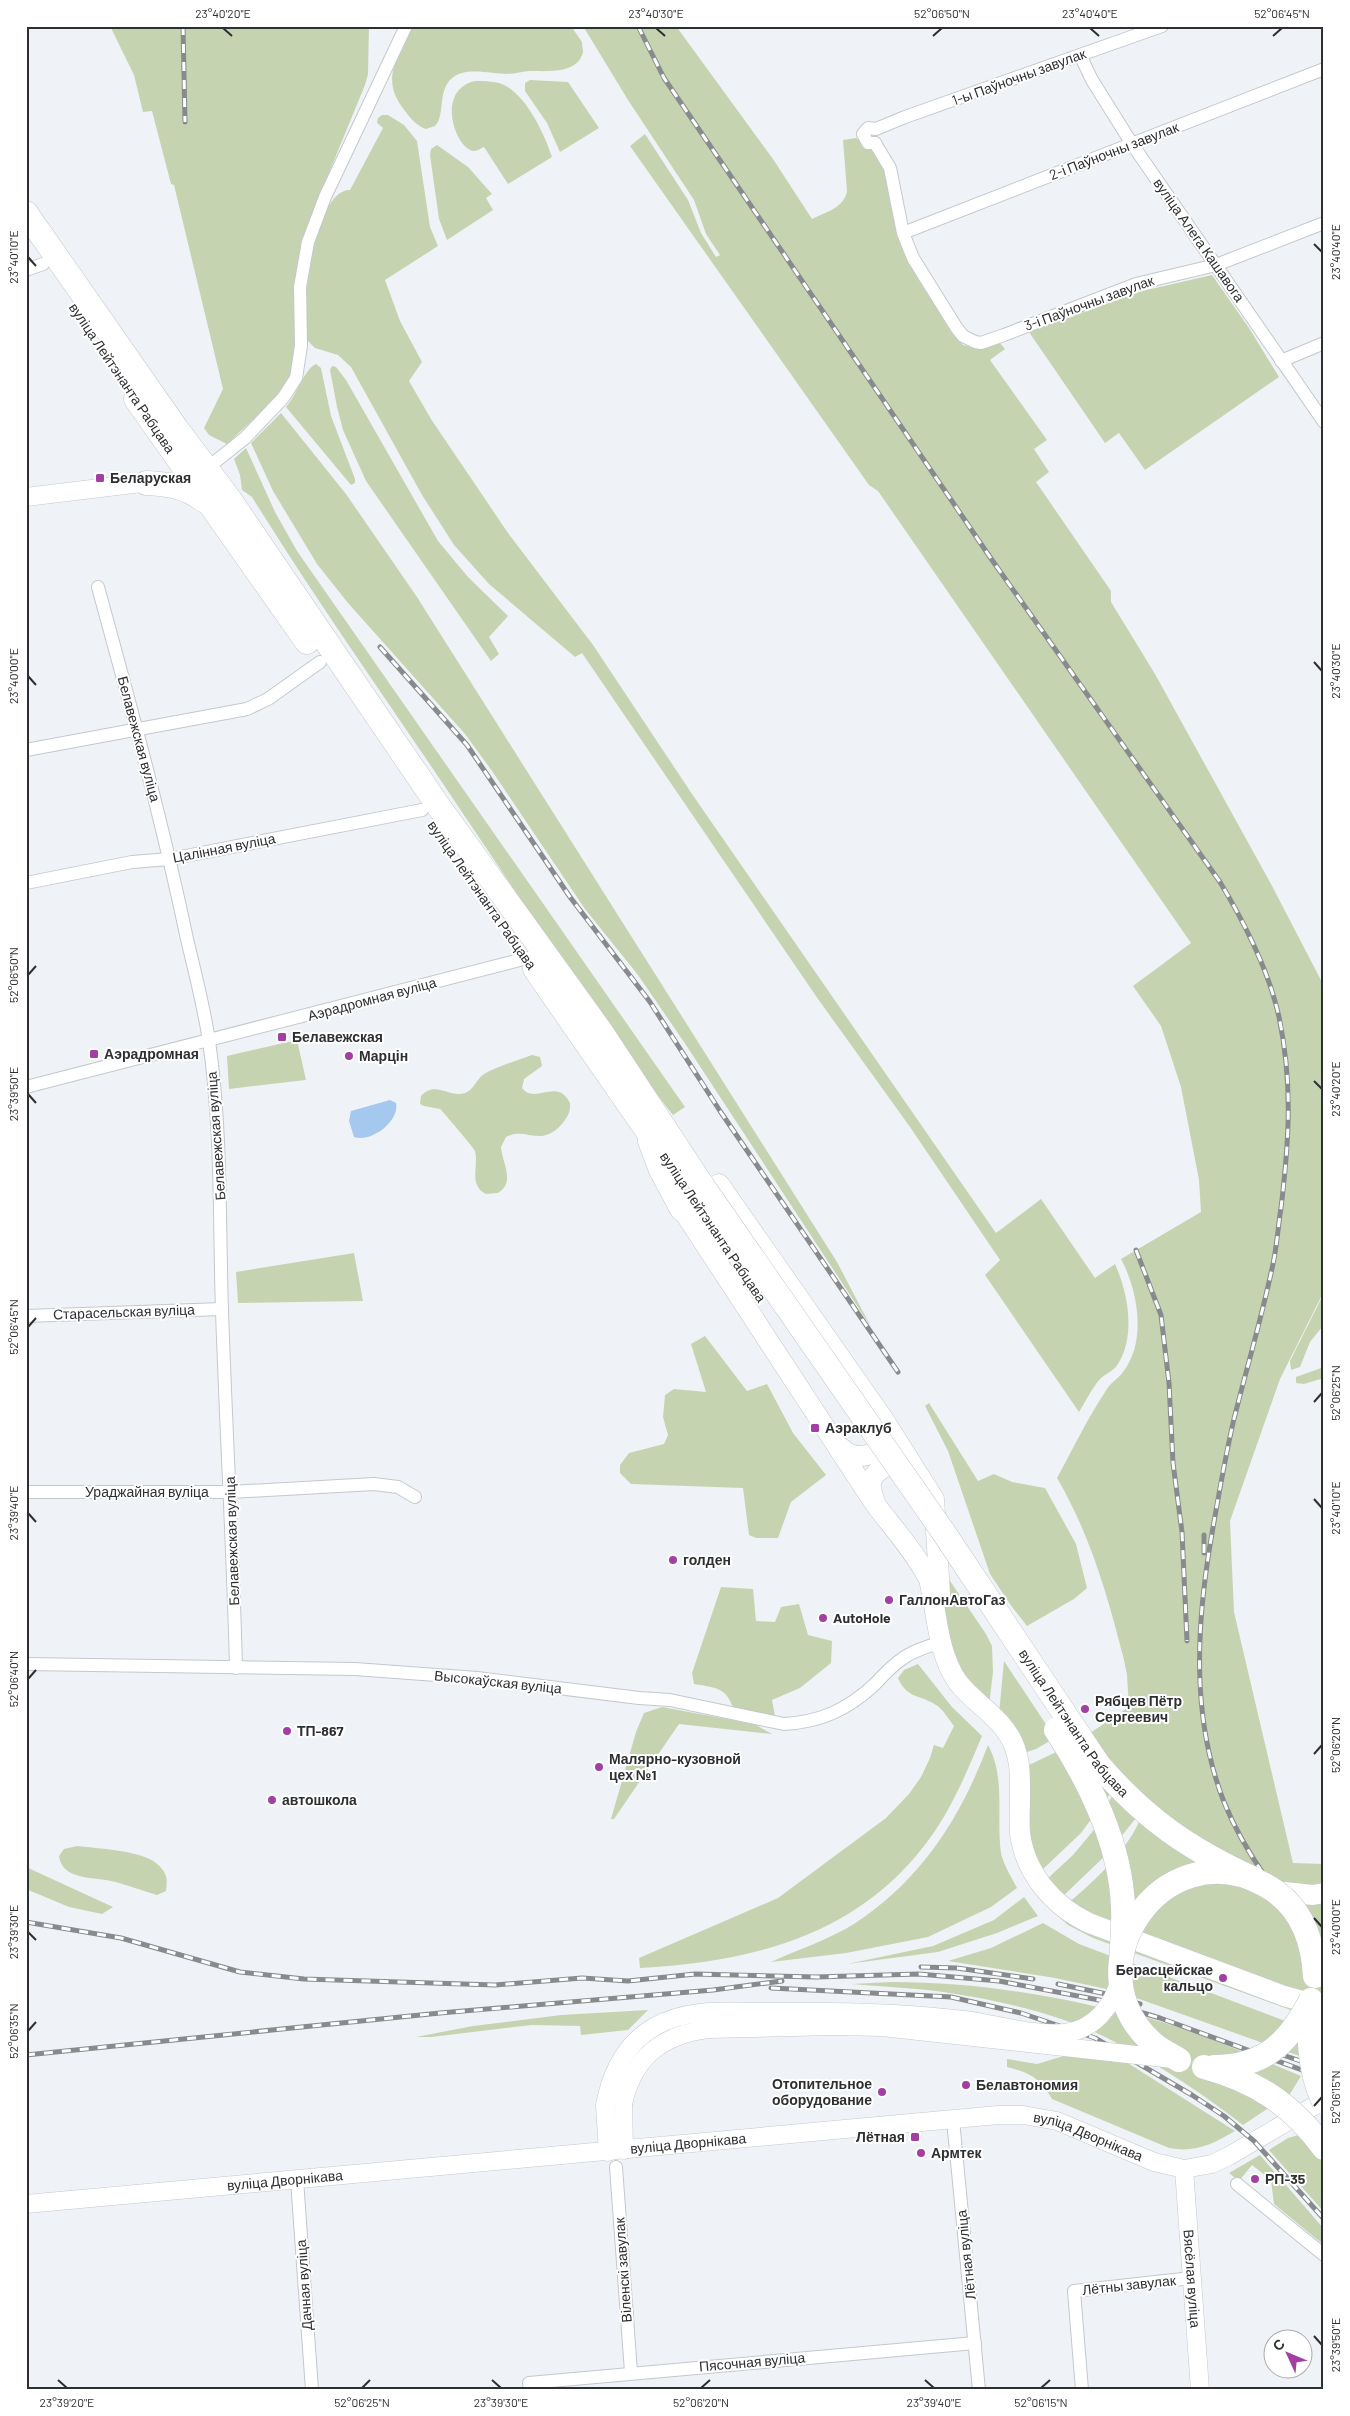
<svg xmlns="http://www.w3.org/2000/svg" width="1350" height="2416" font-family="Barlow,sans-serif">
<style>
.green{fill:#c6d3b1}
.water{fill:#a5c9ee}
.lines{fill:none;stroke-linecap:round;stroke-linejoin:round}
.street-casing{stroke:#c4c8cc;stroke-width:14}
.secondary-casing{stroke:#c4c8cc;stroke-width:19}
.primary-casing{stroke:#c4c8cc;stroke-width:21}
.highway-casing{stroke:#c4c8cc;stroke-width:25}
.street{stroke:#fff;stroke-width:12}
.secondary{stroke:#fff;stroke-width:18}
.primary{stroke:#fff;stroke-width:20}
.highway{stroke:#fff;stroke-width:24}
.rail-casing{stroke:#888b8e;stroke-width:5}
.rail{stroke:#fff;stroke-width:3;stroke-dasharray:9;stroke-linecap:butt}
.secondary-bridge-casing{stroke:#c4c8cc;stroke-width:19;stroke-linecap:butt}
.highway-bridge-casing{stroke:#c4c8cc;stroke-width:25;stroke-linecap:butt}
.secondary-bridge{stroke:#fff;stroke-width:18}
.highway-bridge{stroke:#fff;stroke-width:24}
.ticks{fill:none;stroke:#2e2f31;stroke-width:2}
.poi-dot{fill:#a33ea3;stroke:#fff;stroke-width:2}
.labels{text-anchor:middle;stroke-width:4;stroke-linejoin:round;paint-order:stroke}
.street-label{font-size:14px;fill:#2e2f31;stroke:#fff}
.poi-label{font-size:14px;font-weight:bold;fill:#2e2f31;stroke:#fff;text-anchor:start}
.neatline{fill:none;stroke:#2e2f31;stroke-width:2}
.ticks-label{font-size:12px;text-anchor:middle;fill:#2e2f31}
</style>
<rect width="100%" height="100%" fill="#eff3f7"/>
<!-- green -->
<g class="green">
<path d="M110 26H369L368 74 365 85 301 241 294 295V358L290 377 286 386 268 406 227 444 209 435 204 428 223 389 174 185 171 184 152 111 143 112 134 75Z"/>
<path d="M413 26H571L582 42 583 52C578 74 548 71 530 71 523 71 515 74 507 74 491 74 465 66 451 79 439 91 444 108 438 122L435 126 426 129C417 126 411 119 405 111 379 78 398 60 413 26Z"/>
<path d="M583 26H676L773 159 812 219C826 212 844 208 847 191L843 140 856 138 874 152 885 169 901 244 916 276 954 336 963 345 976 348 1000 343 1005 349 990 360 1047 440 1034 449 1049 472 1036 482 1111 591V602L1155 674 1271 884 1324 986V1291L1280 1379 1230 1521 1234 1612 1293 1863 1324 1864V1946L1298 1913 1324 1958V2001L1067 1904C1095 1881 1135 1844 1144 1808L1107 1854 1061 1898 1046 1880 1073 1855 1098 1825 1118 1783 1081 1833 1041 1871 1028 1833 1027 1766 1075 1743 1129 1707 1127 1675 1124 1660C1108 1597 1090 1534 1057 1478 1073 1449 1088 1417 1107 1389 1111 1382 1119 1378 1123 1372 1147 1341 1138 1291 1121 1259L1201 1212 1199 1180 1181 1087 1161 1026 1133 986 1191 943 878 491 869 485 630 146 645 134 688 200 701 233 716 257 720 255 706 234 694 200 628 100Z"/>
<path d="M530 80 568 82 599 128 560 152 547 123 525 91V83Z"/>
<path d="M475 81C485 81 497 81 506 86 527 97 545 135 552 157L508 184 484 147C481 148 478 151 474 151 455 149 435 90 475 81Z"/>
<path d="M382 115H388L404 125 417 141 430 227 438 246 385 280 400 321 422 362 409 381 431 419 508 533 593 645 692 794 996 1233 1041 1199 1095 1278 1115 1264C1128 1293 1136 1335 1118 1364 1114 1371 1105 1374 1100 1379 1092 1388 1086 1401 1079 1412L985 1275 1000 1260 910 1127 818 999 582 653 575 657 489 584 454 545 422 495 351 367 338 355 315 348 308 341C299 314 314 189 350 190L383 128 377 123 378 118Z"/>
<path d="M437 145 468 167 492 194 486 198 493 210 447 240 439 219 430 155 431 149Z"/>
<path d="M1212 275 1249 328 1279 377 1145 470 1119 433 1105 443 1029 332 1142 291Z"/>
<path d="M316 364 321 368 331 416 355 479V483L351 485 286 407C297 395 304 369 316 364Z"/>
<path d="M332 366 336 367 346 380 438 541 468 577 508 616 489 637 499 654 491 661 366 481 343 430 337 407 330 370Z"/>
<path d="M281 413 346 494 417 597 837 1262 871 1327 684 1042 638 975 585 909 492 771 465 734 348 603 317 564 273 491 251 443Z"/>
<path d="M246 448 275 512 297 551 685 1107 673 1115C599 1024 538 924 472 827 399 717 322 610 252 497L242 490 240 475 234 459Z"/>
<path d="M297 1040 306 1080 229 1089 227 1056Z"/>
<path d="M532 1055 540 1057 542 1066 524 1079 522 1088C535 1105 557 1077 570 1103 571 1112 567 1118 561 1125 540 1148 526 1126 506 1137L501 1147C502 1163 516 1182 498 1193L486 1194C468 1185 479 1166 475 1151 474 1148 444 1113 440 1109L424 1106 420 1104 421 1096C436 1080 448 1098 465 1093 474 1090 476 1079 484 1074 498 1066 516 1061 532 1055Z"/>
<path d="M354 1253 363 1301 238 1303 236 1272Z"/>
<path d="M1324 1293 1322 1327 1310 1342 1300 1367 1291 1370 1290 1361Z"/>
<path d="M705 1336 747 1391 767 1384 793 1433 826 1475 791 1502 778 1538H756L749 1535 743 1488 631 1484 620 1473V1465L629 1453 664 1444 668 1435 663 1417 665 1395 674 1389 706 1392 691 1344Z"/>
<path d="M1324 1367V1378L1304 1384 1296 1383V1377Z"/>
<path d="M929 1403 978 1481 994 1474 1012 1482 1045 1488 1076 1544 1087 1588 1074 1599 1027 1626 1012 1607 990 1574 948 1451 925 1406Z"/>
<path d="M948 1578 986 1634 992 1646 993 1672 989 1706 966 1682 945 1629 942 1580Z"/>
<path d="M721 1587 753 1589 756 1621 775 1622 781 1607 799 1604 808 1635 832 1641 831 1663 800 1688 772 1700 775 1716 734 1710C726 1687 717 1688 694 1684L692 1673Z"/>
<path d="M1004 1661 1055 1738 1036 1749 1024 1753 999 1714Z"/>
<path d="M918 1664 952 1707 982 1736C966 1774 950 1813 924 1846 854 1937 749 1962 640 1968L639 1958 778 1898 886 1818 909 1794 921 1777 930 1758 934 1745 943 1748 954 1726C949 1720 943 1709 936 1705 919 1694 907 1699 898 1678L904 1670Z"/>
<path d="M662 1707 754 1724 772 1734 679 1724 614 1819H611L636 1732 644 1713Z"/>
<path d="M988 1745C1006 1778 996 1817 1001 1853 1003 1864 1012 1878 1017 1888L991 1907 928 1937 846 1953 771 1962C797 1950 830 1939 854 1924 922 1879 960 1819 988 1745Z"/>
<path d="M77 1846C99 1849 150 1850 162 1869 168 1876 167 1882 166 1891L157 1895C142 1891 126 1884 111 1881 93 1877 62 1880 59 1856L64 1849Z"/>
<path d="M26 1867 113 1907 102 1914 69 1907 26 1889Z"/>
<path d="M1024 1897 1038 1916 997 1933 938 1952 847 1964 933 1946 994 1920Z"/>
<path d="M1059 1917 1069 1923 1320 2016 1324 2019V2032L1299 2013 1093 1938 1068 1925Z"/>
<path d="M1043 1923 1079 1944 1116 1958 1111 1990 1055 1978 948 1961 991 1948Z"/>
<path d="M1124 1960 1293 2024 1308 2059 1128 1995Z"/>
<path d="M892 1982C958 1982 1020 1990 1085 2004 1111 2010 1137 2014 1162 2022 1210 2037 1255 2057 1301 2076L1290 2094 1243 2125C1202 2093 1152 2060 1105 2037 1064 2016 1002 2001 956 1994 922 1988 886 1987 851 1984Z"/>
<path d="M648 2010 628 2030 581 2035 580 2026 532 2025 431 2037H416L473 2026 561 2015Z"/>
<path d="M1067 2055 1123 2060 1235 2131C1213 2144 1195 2153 1169 2148L1052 2099C1040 2078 1030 2073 1007 2067V2059L1037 2064Z"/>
<path d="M1320 2129 1324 2131V2212L1269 2150 1288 2138Z"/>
<path d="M1260 2155 1324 2229V2245L1274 2204 1271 2180 1252 2165 1239 2181 1229 2173Z"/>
</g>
<!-- water -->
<path class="water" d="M390 1100 396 1103C400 1121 371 1143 354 1137L349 1121 351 1111Z"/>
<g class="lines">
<!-- street casing -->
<g class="street-casing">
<g id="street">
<path d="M1080 55 1092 80 1132 144 1324 422"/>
<path d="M875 143 890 168 903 233 913 258 956 327 963 336 975 342 981 343 1004 335 1136 284 1216 265 1324 223"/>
<path d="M875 143H868L863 134 868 128 876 129 905 117 1162 26"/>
<path d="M903 233 1324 69"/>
<path d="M26 270 43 264"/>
<path d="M1281 361 1324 343"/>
<path d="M206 469 245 438 283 398 296 378 301 346 300 287 308 242 325 197 406 26"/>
<path d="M98 587C130 704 162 820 187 939 195 973 204 1007 209 1041 222 1131 219 1221 222 1311 226 1430 233 1549 236 1668"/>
<path d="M26 750 247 709 268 699 320 662"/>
<path d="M26 883 132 862 170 859 422 810"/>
<path d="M26 1087 543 954"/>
<path d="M26 1316 222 1309"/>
<path d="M26 1492H231L374 1484 398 1487 415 1497"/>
<path d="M26 1664 355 1669 477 1678 639 1698 670 1700 784 1724C820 1722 847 1710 874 1685 883 1676 891 1666 902 1659 913 1650 928 1647 941 1642"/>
<path d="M953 2120 979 2390"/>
<path d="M616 2167 631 2372"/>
<path d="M297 2180 312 2390"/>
<path d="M1237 2184 1324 2255"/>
<path d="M530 2390 529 2383 975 2343"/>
<path d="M1082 2390 1074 2291 1192 2278"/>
</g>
</g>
<!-- secondary casing -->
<g class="secondary-casing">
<g id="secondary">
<path d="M26 497 158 481"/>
<path d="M623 2104 624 2150"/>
<path d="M605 2105 608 2152"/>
<path id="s1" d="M1184 2169 1200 2390"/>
<path id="s2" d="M26 2204 998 2115H1023L1057 2121 1154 2162 1184 2169 1212 2164 1229 2156 1324 2100"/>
</g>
</g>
<!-- primary casing -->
<g class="primary-casing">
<g id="primary">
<path d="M719 1184 884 1420 934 1499 940 1593"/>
<path d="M682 1209 875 1504C894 1529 914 1551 929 1579 937 1612 937 1651 957 1681 974 1704 1001 1716 1013 1743 1021 1761 1020 1779 1020 1799 1020 1810 1019 1822 1020 1833 1025 1873 1053 1906 1089 1923L1284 1996 1324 2007"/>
<path d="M840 1447C858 1464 882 1456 886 1431"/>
<path d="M875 1502C873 1496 870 1489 871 1482 876 1467 895 1461 909 1466"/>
<path d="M1275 1891 1313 1895 1324 1893"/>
</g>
</g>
<!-- highway casing -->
<g class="highway-casing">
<g id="highway">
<path d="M26 213 176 428 230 500 437 804 602 1033 702 1185"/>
<path d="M136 399 307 642"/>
<path d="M146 483C168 484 185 486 203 500"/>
<path d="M535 969 664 1155"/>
<path d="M650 1141 661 1170 682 1209"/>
</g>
</g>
<!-- street -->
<use href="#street" class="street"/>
<!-- secondary -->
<use href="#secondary" class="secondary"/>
<!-- primary -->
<use href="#primary" class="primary"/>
<!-- highway -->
<use href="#highway" class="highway"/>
<!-- rail casing -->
<g class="rail-casing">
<g id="rail">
<path d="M183 26 185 122"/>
<path d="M638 26 664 78 992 560 1220 882C1244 922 1269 971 1279 1017 1293 1084 1289 1141 1281 1208 1278 1226 1277 1246 1273 1264 1262 1317 1246 1370 1233 1423 1224 1463 1217 1504 1210 1545 1196 1631 1192 1720 1224 1802 1247 1859 1285 1904 1324 1952"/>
<path d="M380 647 467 745 570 897 650 1002 720 1111 898 1372"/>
<path d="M1136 1250 1161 1315 1169 1383 1173 1463 1182 1532 1187 1641"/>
<path d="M1204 1553V1535"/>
<path d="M26 1922 121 1938 240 1972 304 1979 495 1985 582 1978 628 1981 695 1974 816 1977 919 1974 999 1981 1099 2000 1160 2018 1324 2078"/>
<path d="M921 1967 957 1968 1033 1979"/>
<path d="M1058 1984 1102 1993 1140 2004"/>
<path d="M771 1988 951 1997 1021 2013 1095 2038 1192 2095 1224 2116 1254 2141 1324 2219"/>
<path d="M1277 2053 1324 2069"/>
<path d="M26 2055 440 2013 713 1990 782 1981"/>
</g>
</g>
<!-- rail -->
<use href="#rail" class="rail"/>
<!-- secondary-bridge casing -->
<g class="secondary-bridge-casing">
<g id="secondary-bridge">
<path d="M623 2104C633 2057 662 2035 708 2029L834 2026 882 2027 1173 2059"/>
<path d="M605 2105C611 2074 625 2044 654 2027 688 2007 730 2012 768 2012 834 2011 899 2012 964 2020 995 2024 1034 2036 1065 2033 1094 2030 1114 2005 1120 1978"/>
</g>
</g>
<!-- highway-bridge casing -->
<g class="highway-bridge-casing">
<g id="highway-bridge">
<path id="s3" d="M702 1185 944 1533 1098 1764C1145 1819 1189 1849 1254 1879"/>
<path d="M1056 1730C1089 1780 1121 1845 1123 1907 1124 1922 1122 1937 1122 1952"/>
<path d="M1310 2006C1308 2038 1310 2073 1324 2102"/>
<path d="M1179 2060C1171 2055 1163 2051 1156 2046 1066 1971 1162 1828 1265 1885 1300 1904 1313 1938 1315 1976"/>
<path d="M1204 2067C1256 2081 1291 2104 1324 2148"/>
<path d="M1214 2067C1264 2067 1289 2043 1311 2000"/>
</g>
</g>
<!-- secondary-bridge -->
<use href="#secondary-bridge" class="secondary-bridge"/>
<!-- highway-bridge -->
<use href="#highway-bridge" class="highway-bridge"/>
</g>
<!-- ticks -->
<path class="ticks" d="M223 28 232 36M656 28 665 36M1090 28 1099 36M933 36 942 28M1273 36 1282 28M1314 244 1322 252M28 257 36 266M1314 662 1322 671M28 676 36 685M28 975 36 966M1314 1081 1322 1089M28 1094 36 1103M28 1327 36 1318M1314 1402 1322 1393M1314 1499 1322 1508M28 1513 36 1522M28 1679 36 1670M1314 1754 1322 1745M1314 1918 1322 1927M28 1932 36 1940M28 2031 36 2022M1314 2106 1322 2097M1314 2336 1322 2345M58 2380 67 2388M492 2380 501 2388M925 2380 934 2388M362 2388 370 2380M701 2388 710 2380M1041 2388 1050 2380"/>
<!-- markers -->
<g class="poi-dot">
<rect x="95" y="473" width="10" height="10" rx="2.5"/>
<rect x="277" y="1032" width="10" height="10" rx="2.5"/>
<rect x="89" y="1049" width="10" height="10" rx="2.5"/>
<circle cx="349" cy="1056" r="5"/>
<rect x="810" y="1423" width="10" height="10" rx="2.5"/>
<circle cx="673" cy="1560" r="5"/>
<circle cx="889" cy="1600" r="5"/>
<circle cx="823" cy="1618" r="5"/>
<circle cx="1085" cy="1709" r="5"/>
<circle cx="287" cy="1731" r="5"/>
<circle cx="599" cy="1767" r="5"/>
<circle cx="272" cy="1800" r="5"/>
<circle cx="1223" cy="1978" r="5"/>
<circle cx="966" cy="2085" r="5"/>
<circle cx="882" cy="2092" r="5"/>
<rect x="910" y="2132" width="10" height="10" rx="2.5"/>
<circle cx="921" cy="2153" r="5"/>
<circle cx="1255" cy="2179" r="5"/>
</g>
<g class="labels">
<!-- street labels -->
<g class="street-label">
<text transform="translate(1019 77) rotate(-20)" y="5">1-ы Паўночны завулак</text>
<text transform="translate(1114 151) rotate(-21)" y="5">2-і Паўночны завулак</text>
<text transform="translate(1199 240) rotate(55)" y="5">вуліца Алега Кашавога</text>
<text transform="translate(1089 303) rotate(-20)" y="5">3-і Паўночны завулак</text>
<text transform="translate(122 378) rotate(56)" y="5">вуліца Лейтэнанта Рабцава</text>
<text transform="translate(139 739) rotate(75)" y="5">Белавежская вуліца</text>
<text transform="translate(224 848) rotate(-11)" y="5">Цалінная вуліца</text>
<text transform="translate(482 895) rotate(55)" y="5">вуліца Лейтэнанта Рабцава</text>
<text transform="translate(372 999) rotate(-15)" y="5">Аэрадромная вуліца</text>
<text transform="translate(216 1136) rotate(-94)" y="5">Белавежская вуліца</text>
<text transform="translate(713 1227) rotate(56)" y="5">вуліца Лейтэнанта Рабцава</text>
<text transform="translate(124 1312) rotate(-2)" y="5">Старасельская вуліца</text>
<text x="147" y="1497">Ураджайная вуліца</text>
<text transform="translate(232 1541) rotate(-92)" y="5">Белавежская вуліца</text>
<text transform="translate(498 1682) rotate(6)" y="5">Высокаўская вуліца</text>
<text dy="5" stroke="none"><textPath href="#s3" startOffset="654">вуліца Лейтэнанта Рабцава</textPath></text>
<text dy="5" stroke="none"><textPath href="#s2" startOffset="1070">вуліца Дворнікава</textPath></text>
<text dy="5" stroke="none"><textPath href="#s2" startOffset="665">вуліца Дворнікава</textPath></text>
<text dy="5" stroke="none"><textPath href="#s2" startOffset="260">вуліца Дворнікава</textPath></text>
<text transform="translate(966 2255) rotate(-96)" y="5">Лётная вуліца</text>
<text transform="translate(623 2270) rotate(-94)" y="5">Віленскі завулак</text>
<text dy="5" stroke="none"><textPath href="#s1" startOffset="110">Вясёлая вуліца</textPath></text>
<text transform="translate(304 2285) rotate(-94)" y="5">Дачная вуліца</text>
<text transform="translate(1129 2285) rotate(-6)" y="5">Лётны завулак</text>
<text transform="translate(752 2362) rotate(-5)" y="5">Пясочная вуліца</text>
</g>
<!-- poi labels -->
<g class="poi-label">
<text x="110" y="483">Беларуская</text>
<text x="292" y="1042">Белавежская</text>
<text x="104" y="1059">Аэрадромная</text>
<text x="359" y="1061">Марцін</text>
<text x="825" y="1433">Аэраклуб</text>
<text x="683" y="1565">голден</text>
<text x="899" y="1605">ГаллонАвтоГаз</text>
<text x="833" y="1623">AutoHole</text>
<text x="1095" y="1706">Рябцев Пётр<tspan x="1095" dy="16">Сергеевич</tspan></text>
<text x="297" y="1736">ТП-867</text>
<text x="609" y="1764">Малярно-кузовной<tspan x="609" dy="16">цех №1</tspan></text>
<text x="282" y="1805">автошкола</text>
<text x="1213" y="1975" text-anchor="end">Берасцейскае<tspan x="1213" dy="16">кальцо</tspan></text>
<text x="872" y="2089" text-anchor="end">Отопительное<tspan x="872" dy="16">оборудование</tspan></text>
<text x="976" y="2090">Белавтономия</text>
<text x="905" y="2142" text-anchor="end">Лётная</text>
<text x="931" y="2158">Армтек</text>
<text x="1265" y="2184">РП-35</text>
</g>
</g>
<!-- border -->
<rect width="1350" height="2416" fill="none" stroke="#ffffff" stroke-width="55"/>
<!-- north arrow -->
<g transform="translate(1288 2354) rotate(314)"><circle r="24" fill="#ffffff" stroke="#abacad"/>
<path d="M0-4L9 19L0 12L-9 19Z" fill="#a33ea3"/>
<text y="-8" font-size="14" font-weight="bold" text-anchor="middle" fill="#2e2f31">С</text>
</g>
<rect x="28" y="28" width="1294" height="2360" class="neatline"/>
<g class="ticks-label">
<text x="223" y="18">23°40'20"E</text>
<text x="656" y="18">23°40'30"E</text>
<text x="942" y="18">52°06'50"N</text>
<text x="1090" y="18">23°40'40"E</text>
<text x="1282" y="18">52°06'45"N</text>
<text transform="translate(1336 252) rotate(-90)" y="4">23°40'40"E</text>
<text transform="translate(14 257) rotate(-90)" y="4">23°40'10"E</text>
<text transform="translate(1336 671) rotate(-90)" y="4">23°40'30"E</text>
<text transform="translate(14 676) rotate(-90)" y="4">23°40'00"E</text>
<text transform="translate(14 975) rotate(-90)" y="4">52°06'50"N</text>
<text transform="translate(1336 1089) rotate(-90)" y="4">23°40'20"E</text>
<text transform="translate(14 1094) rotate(-90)" y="4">23°39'50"E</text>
<text transform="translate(14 1327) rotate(-90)" y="4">52°06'45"N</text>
<text transform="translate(1336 1393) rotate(-90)" y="4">52°06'25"N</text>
<text transform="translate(1336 1508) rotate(-90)" y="4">23°40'10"E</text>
<text transform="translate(14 1513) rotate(-90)" y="4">23°39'40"E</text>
<text transform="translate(14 1679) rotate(-90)" y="4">52°06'40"N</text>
<text transform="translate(1336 1745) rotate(-90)" y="4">52°06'20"N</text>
<text transform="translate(1336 1927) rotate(-90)" y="4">23°40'00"E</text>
<text transform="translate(14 1932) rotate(-90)" y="4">23°39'30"E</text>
<text transform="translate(14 2031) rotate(-90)" y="4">52°06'35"N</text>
<text transform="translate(1336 2097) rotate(-90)" y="4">52°06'15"N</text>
<text transform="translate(1336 2345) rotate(-90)" y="4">23°39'50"E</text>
<text x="67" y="2407">23°39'20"E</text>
<text x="362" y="2407">52°06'25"N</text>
<text x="501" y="2407">23°39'30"E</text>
<text x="701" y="2407">52°06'20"N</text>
<text x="934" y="2407">23°39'40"E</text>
<text x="1041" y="2407">52°06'15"N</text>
</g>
</svg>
